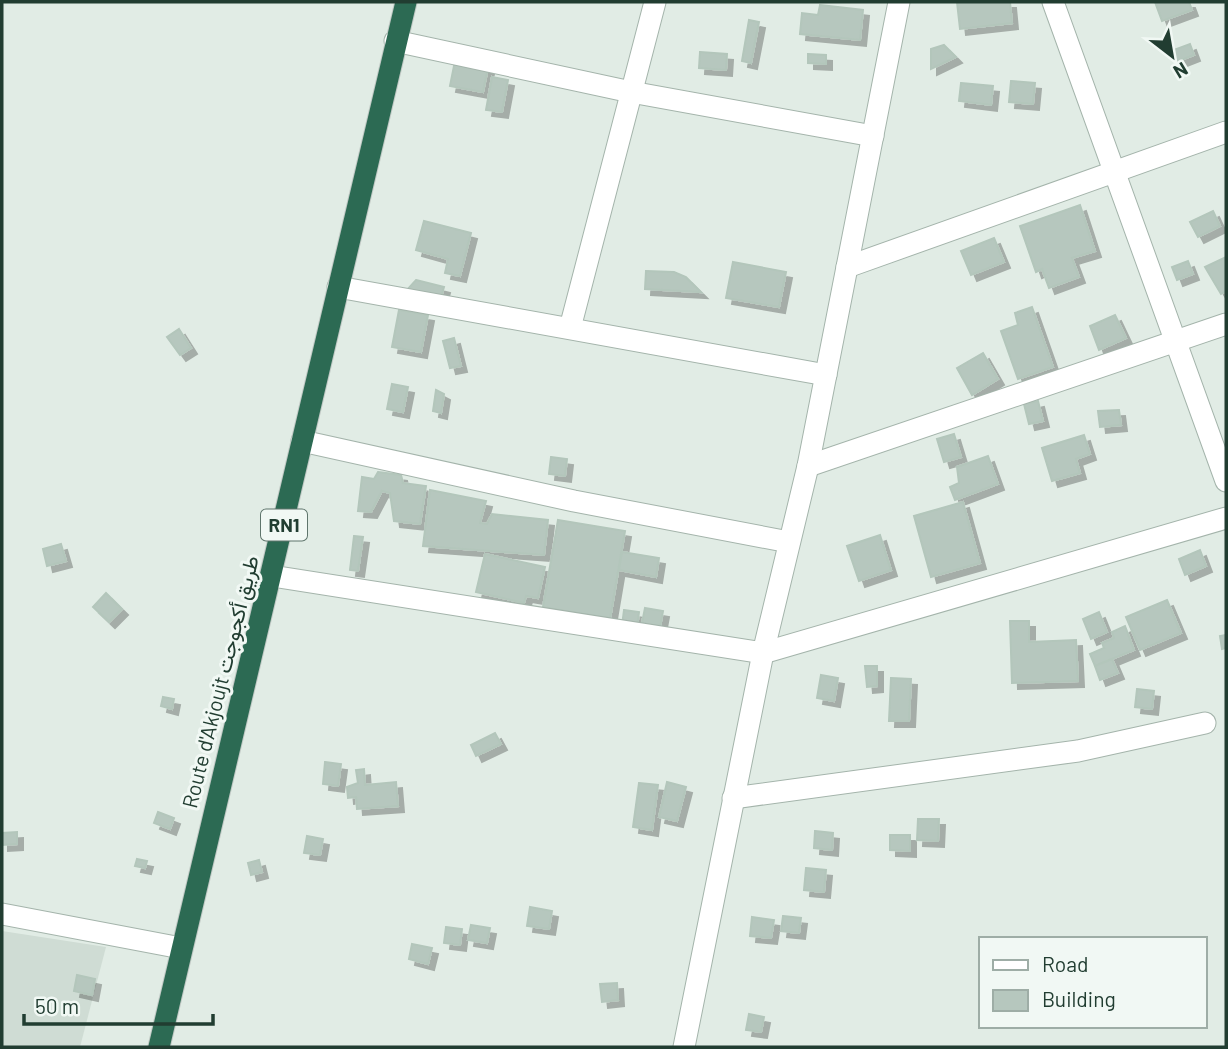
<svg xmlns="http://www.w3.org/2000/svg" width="1228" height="1049" font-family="Barlow,Vazirmatn,sans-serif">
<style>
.built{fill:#cfdcd4}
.building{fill:#b6c7be;stroke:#b3c6bb;stroke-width:2;filter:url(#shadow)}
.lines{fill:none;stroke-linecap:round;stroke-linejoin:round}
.minor-casing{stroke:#a4b4ab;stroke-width:23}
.highway-casing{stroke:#c1c9c5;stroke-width:23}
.minor{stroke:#fff;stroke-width:21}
.highway{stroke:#2c6a53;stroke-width:21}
.labels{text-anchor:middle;stroke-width:6;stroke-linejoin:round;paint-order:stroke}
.shield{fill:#f1f8f4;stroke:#5f756c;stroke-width:2}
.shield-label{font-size:19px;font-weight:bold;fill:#213d31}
.street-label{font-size:21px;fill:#213d31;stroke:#f1f8f4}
</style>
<defs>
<filter id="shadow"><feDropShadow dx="6" dy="6" stdDeviation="0" flood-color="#0004"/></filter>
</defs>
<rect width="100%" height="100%" fill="#e1ece5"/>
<!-- built -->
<path class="built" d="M2 931 106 947 80 1047H2Z"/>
<!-- building -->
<g class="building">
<path d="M957 2H1010L1012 23 960 29Z"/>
<path d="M1155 2H1189L1192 10 1162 21Z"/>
<path d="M820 5 863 10 860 40 800 34 802 13 818 15Z"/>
<path d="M749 20 759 22 751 63 742 61Z"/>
<path d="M1190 44 1194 55 1176 62 1171 51Z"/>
<path d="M944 45 956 57 931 69V49Z"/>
<path d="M700 52 727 54 726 70 699 68Z"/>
<path d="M808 54 826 55V64L808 63Z"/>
<path d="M455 61 488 68 483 92 450 86Z"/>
<path d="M492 77 508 80 502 112 486 110Z"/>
<path d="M1011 81 1035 83 1033 104 1009 102Z"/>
<path d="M961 83 993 86 991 105 959 101Z"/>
<path d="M1080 205 1095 251 1072 258 1079 277 1049 288 1042 269 1036 272 1020 226Z"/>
<path d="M1213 211 1220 226 1198 237 1190 222Z"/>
<path d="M424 221 471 233 460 276 445 273 448 259 416 250Z"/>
<path d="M994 238 1004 262 971 275 961 251Z"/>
<path d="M1226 257V291L1221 294 1205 267Z"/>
<path d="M1188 261 1193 274 1177 280 1172 267Z"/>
<path d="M733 262 786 272 779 307 726 298Z"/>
<path d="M646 271 674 272 686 277 701 292 645 289Z"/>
<path d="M416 280 444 287 440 301 406 291Z"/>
<path d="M1032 307 1053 367 1018 379 1001 331 1018 325 1015 313Z"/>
<path d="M399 310 428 315 421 352 392 347Z"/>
<path d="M1115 315 1126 338 1099 350 1090 326Z"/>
<path d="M179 329 191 348 180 355 167 337Z"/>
<path d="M454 338 461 366 450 368 443 341Z"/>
<path d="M983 353 998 379 972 395 957 368Z"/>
<path d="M392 384 408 387 403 412 387 409Z"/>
<path d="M436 390 444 394 441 413 433 411Z"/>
<path d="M1038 401 1043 421 1029 424 1024 404Z"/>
<path d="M1119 410 1121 425 1100 427 1098 411Z"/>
<path d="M954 434 961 457 944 462 937 439Z"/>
<path d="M1084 435 1090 454 1076 459 1080 473 1052 481 1042 448Z"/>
<path d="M988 456 998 484 955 500 950 487 959 483 957 467Z"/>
<path d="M551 457 567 459 565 476 549 474Z"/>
<path d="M378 472 401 475 403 483 426 486 420 524 394 521 390 493 382 491 371 512 358 511 362 477 374 479Z"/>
<path d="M430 490 486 501 480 523 487 524 492 514 548 520 544 555 423 546Z"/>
<path d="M963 502 980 563 931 577 914 516Z"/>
<path d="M558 520 625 531 610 619 543 607Z"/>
<path d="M880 535 891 570 859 581 847 546Z"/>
<path d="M354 536 363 537 358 571 350 570Z"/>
<path d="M61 544 66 561 47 566 43 549Z"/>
<path d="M1200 550 1206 566 1185 575 1179 559Z"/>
<path d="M622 552 659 558 656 577 619 570Z"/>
<path d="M485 554 545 567 538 598 526 596 524 603 476 592Z"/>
<path d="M106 593 122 609 109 622 93 607Z"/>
<path d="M1167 600 1181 633 1140 650 1126 617Z"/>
<path d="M645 608 663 611 660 627 642 623Z"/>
<path d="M624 610 639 612 637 628 622 626Z"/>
<path d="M1099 612 1107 632 1091 639 1083 619Z"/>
<path d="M1010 621H1029V642L1076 640 1078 681 1012 683Z"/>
<path d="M1125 626 1134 650 1095 666 1090 654 1104 648 1102 643 1114 638 1112 632Z"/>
<path d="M1226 635V648L1222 649 1220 636Z"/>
<path d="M1112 659 1118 673 1100 680 1095 666Z"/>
<path d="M865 666H877V686L867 687Z"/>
<path d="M821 675 838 678 834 701 817 698Z"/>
<path d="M891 678 911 679 909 721H889Z"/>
<path d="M1137 689 1154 691 1152 709 1135 707Z"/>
<path d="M163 697 174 699 172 709 161 706Z"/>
<path d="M495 733 501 744 476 756 471 745Z"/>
<path d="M325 762 341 764 338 786 323 784Z"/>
<path d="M364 769 365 785 396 782 398 806 357 809 356 797 348 798 347 787 358 783 356 770Z"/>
<path d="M667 782 686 787 677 821 659 817Z"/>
<path d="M639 783 658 785 652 830 633 827Z"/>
<path d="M158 812 174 818 170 829 154 823Z"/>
<path d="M918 819H939L938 841 917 840Z"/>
<path d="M815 831 833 833 832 850 814 848Z"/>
<path d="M17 832V844L2 845V833Z"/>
<path d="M890 835H910V851L890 850Z"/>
<path d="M307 836 323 839 320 855 304 853Z"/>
<path d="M137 859 147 861 145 868 135 866Z"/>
<path d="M259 860 262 872 251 875 248 863Z"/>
<path d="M806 868 826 870 824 892 804 890Z"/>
<path d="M530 907 552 911 549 929 527 926Z"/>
<path d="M783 916 801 918 799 933 781 931Z"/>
<path d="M752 917 774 920 771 938 750 936Z"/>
<path d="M471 925 490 928 487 943 468 940Z"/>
<path d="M446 927 462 929 460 945 444 943Z"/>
<path d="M412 944 432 948 428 964 409 959Z"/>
<path d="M77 975 95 979 92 995 74 991Z"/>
<path d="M617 983 618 1000 602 1002 600 984Z"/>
<path d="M749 1014 764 1017 761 1032 746 1030Z"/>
</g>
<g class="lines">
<!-- minor casing -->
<g class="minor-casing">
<g id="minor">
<path d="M1053 2 1226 481"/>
<path d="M395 41 631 92 873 136"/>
<path d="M847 267 1226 132"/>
<path d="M338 287 826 375"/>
<path d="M570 328 655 2"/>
<path d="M302 441 574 501 789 542"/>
<path d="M808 466 1226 324"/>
<path d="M272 576 763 653 1226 518"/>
<path d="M733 798 1078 751 1205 723"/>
<path d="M2 914 181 948"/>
<path d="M684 1047 763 653 808 466 899 2"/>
</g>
</g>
<!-- highway casing -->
<g class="highway-casing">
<path id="highway" d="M159 1047 406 2"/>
</g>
<!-- minor -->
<use href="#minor" class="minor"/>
<!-- highway -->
<use href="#highway" class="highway"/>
</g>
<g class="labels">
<!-- shield labels -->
<rect class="shield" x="261" y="509.5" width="46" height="31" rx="5"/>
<g class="shield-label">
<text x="284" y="532">RN1</text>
</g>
<!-- street labels -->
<g class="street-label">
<text transform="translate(221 682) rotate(-76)" y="7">Route d'Akjoujt طريق أكجوجت</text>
</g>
</g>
<!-- border -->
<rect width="1228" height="1049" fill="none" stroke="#213d31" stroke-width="7"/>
<!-- legend -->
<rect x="979" y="937" width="228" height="91" fill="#f1f8f4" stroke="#9eada6" stroke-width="2"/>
<rect x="993" y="960" width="35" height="10" fill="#ffffff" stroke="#9eada6" stroke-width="2"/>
<text x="1042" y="972" font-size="21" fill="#213d31">Road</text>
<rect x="993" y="990" width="35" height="21" fill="#b6c7be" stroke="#9eada6" stroke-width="2"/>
<text x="1042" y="1007" font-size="21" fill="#213d31">Building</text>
<!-- north arrow -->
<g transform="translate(1172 56) rotate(149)" stroke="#f1f8f4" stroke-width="5" paint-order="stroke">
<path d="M0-5L12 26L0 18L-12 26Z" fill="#213d31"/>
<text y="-10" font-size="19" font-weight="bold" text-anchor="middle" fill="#213d31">N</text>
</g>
<!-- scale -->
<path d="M24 1014v10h189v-10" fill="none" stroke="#213d31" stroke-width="3.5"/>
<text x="35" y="1014" font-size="21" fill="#213d31" stroke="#f1f8f4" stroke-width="5" paint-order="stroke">50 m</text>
</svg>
